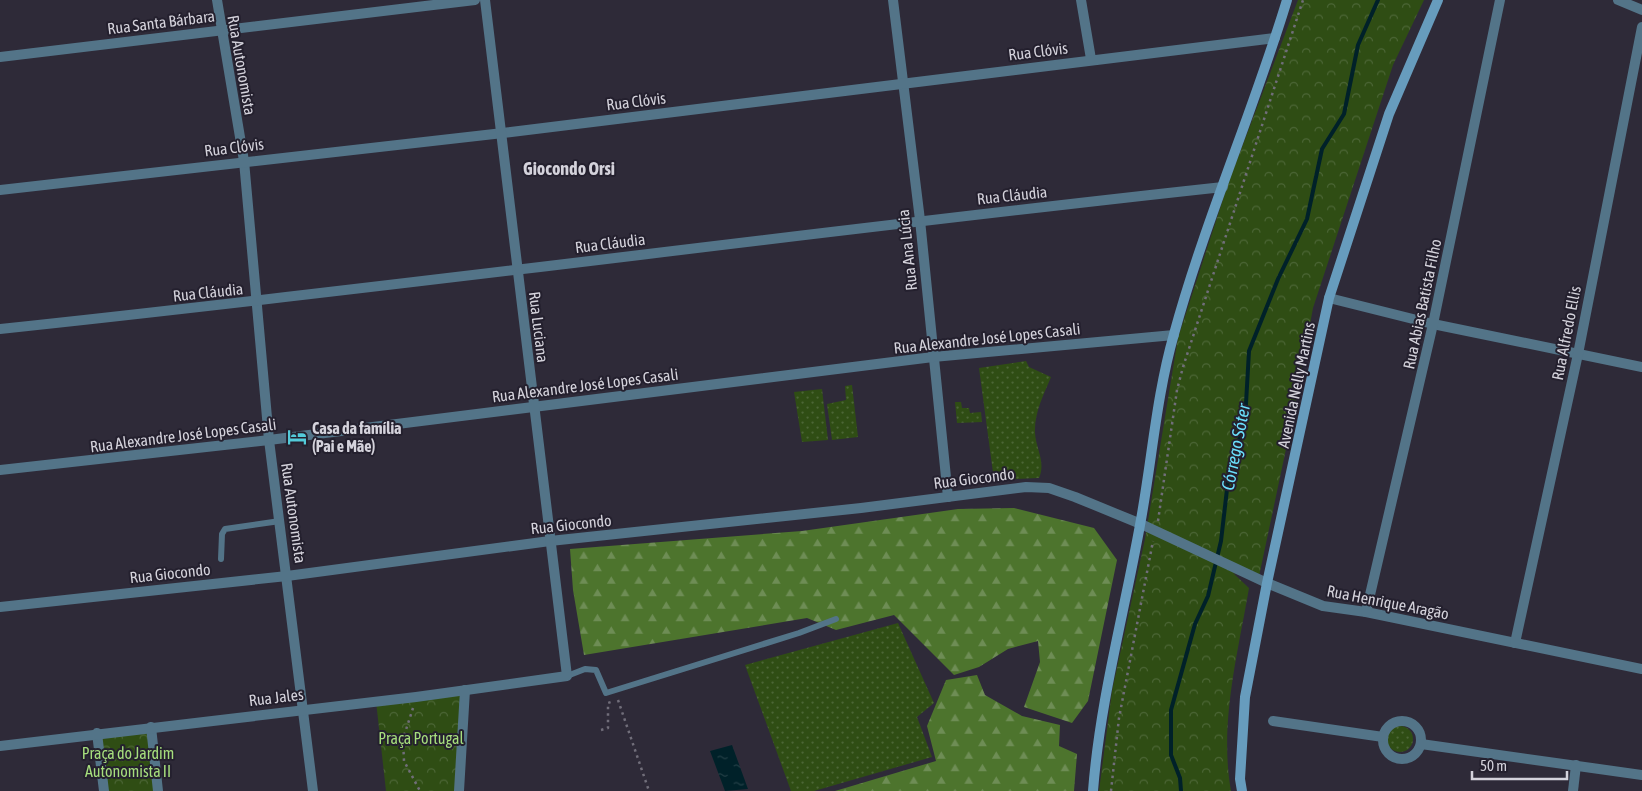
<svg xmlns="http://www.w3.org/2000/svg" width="1642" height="791" font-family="'Asap Condensed',sans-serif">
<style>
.grass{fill:url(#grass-dots)}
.forest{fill:url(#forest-firs)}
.park{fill:url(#park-crowns)}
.water{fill:url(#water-ripples)}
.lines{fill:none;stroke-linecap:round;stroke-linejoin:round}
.stream{stroke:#002129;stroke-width:4}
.path{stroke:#716e7a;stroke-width:2.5;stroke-dasharray:2.5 4;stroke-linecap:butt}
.lane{stroke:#537488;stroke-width:6}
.street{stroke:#537488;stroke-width:10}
.secondary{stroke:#679cbd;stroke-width:10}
.labels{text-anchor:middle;stroke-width:4;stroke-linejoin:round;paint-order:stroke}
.street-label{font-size:16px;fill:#d4d2db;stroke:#24202e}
.poi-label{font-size:16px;font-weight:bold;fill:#d4d2db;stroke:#24202e;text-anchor:start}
.park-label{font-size:16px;fill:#a6de7d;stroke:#24202e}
.neighbourhood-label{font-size:18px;font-weight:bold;fill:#d4d2db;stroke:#24202e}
.water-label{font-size:18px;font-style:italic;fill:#6bdffc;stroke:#24202e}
</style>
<defs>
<pattern id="grass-dots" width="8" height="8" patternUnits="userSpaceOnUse" patternTransform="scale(1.25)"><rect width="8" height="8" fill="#2f4d14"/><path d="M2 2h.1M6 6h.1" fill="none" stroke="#4c6636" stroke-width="1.8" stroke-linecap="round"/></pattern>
<pattern id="forest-firs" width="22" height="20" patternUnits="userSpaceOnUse" patternTransform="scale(1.25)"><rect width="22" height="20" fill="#4d742d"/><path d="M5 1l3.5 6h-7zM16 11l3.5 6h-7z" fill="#6e8d55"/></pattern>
<pattern id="park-crowns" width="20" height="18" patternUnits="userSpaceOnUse" patternTransform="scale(1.25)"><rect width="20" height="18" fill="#2f4d14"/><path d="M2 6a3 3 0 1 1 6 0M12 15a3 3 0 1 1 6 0" fill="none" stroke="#4c6636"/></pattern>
<pattern id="water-ripples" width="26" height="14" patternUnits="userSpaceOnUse" patternTransform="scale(1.25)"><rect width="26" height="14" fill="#002129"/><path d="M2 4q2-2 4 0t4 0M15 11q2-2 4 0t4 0" fill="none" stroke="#244047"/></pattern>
</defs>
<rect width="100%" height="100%" fill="#2e2a38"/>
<!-- grass -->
<g class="grass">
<path d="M1026 361 1029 367 1051 377C1044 394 1034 413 1035 433 1036 449 1046 462 1039 478L994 480 979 368Z"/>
<path d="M852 385 858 437 832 440 827 404 846 400 845 386Z"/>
<path d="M822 389 828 440 802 442 794 392Z"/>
<path d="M955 402H961L962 408H969L970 413 981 412 982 422 957 423Z"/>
<path d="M898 623 934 703 917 717 932 757 814 791H791L745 665Z"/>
<circle cx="1400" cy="739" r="13"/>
</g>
<!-- forest -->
<g class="forest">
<path d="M1014 508 1094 528 1117 560 1088 701 1072 723 1024 707 1040 662 1038 641 1008 649 979 667 954 675 894 615 836 630 807 618 584 655 573 590 570 549 802 531 958 509Z"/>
<path d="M977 675 985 695 1022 716 1060 725 1059 746 1077 754 1074 791H835L936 761 927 726 946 680Z"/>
</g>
<!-- park -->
<g class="park">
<path d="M1298 0H1424L1393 65 1313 308 1293 416 1258 581 1233 573 1249 588C1238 653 1219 724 1231 791H1099L1112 691 1145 539 1178 338 1228 184Z"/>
<path d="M465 690 459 791H386L376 701Z"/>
<path d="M151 727 158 791H104L97 733Z"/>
</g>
<!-- water -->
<path class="water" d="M732 745 748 789 725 791 710 751Z"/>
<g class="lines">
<!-- stream -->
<path class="stream" d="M1181 791 1180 778 1171 755V710L1195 624 1208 596 1221 541 1229 472 1245 421 1249 351 1278 279 1307 219 1322 149 1344 114 1358 45 1378 0"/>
<!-- path -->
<g class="path">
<path d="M1158 521 1177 390 1183 367 1303 0"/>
<path d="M618 700 649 791"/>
<path d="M413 708 403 739 404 761 420 791"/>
<path d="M601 730 608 728V703L611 702"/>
<path d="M1111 791 1119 718 1153 541"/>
</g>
<!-- lane -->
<g class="lane">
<path d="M221 559 222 534 225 529 280 521"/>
<path d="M567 676 585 669 596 670 606 693 799 633 836 619"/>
</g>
<!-- street -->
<g class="street">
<path d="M217 0 244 161 269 440 313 791"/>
<path d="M893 0 920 220 948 497"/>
<path d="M1081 0 1091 59"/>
<path d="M1618 0 1642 10"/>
<path d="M0 57 475 0"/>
<path d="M0 190 503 133 1275 38"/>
<path d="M1329 298 1433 324 1642 367"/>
<path d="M0 329C408 286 815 231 1223 187"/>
<path d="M0 470 269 440 933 357 1174 335"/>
<path d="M0 607 287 576 550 541 861 508 1026 487 1049 488 1075 497 1141 524 1267 583 1323 606 1366 612 1642 669"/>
<path d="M1366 612 1433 324 1500 0"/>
<path d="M1515 643 1578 354 1642 27"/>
<circle cx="1402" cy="740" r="19"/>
<path d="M1273 721 1383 737"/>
<path d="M151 727 158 791"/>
<path d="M97 733 104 791"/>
<path d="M1421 744 1642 775"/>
<path d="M0 746 416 697 567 676 485 0"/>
<path d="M459 791 465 690"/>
<path d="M1573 791 1576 765"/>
</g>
<!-- secondary -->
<g class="secondary">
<path d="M1093 791C1100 700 1124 614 1140 525 1152 461 1156 397 1174 334 1205 221 1253 112 1287 0"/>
<path d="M1242 791 1240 779 1245 697 1267 583 1329 298 1389 114 1438 0"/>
</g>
</g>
<!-- icons -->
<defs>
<g id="hotel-bare" transform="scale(1.5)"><path d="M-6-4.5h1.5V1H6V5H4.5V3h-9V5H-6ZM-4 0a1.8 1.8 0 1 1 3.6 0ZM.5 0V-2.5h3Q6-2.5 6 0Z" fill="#53cbda" stroke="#24202e" stroke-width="2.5" paint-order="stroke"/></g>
</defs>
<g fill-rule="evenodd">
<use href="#hotel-bare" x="297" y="437"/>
</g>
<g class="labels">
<!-- street labels -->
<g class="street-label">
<text transform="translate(161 22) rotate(-7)" y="6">Rua Santa Bárbara</text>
<text transform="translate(1038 51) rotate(-7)" y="6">Rua Clóvis</text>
<text transform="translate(242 65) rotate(80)" y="6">Rua Autonomista</text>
<text transform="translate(636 101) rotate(-7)" y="6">Rua Clóvis</text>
<text transform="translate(234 147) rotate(-7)" y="6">Rua Clóvis</text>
<text transform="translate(1012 195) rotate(-6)" y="6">Rua Cláudia</text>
<text transform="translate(610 243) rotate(-7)" y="6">Rua Cláudia</text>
<text transform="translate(907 250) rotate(-96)" y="6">Rua Ana Lúcia</text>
<text transform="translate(208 292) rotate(-6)" y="6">Rua Cláudia</text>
<text transform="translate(1422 304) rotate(-78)" y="6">Rua Abias Batista Filho</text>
<text transform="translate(539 327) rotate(83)" y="6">Rua Luciana</text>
<text transform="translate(1566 333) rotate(-79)" y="6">Rua Alfredo Ellis</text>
<text transform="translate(987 338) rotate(-6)" y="6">Rua Alexandre José Lopes Casali</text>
<text transform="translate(585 385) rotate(-7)" y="6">Rua Alexandre José Lopes Casali</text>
<text transform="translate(1296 385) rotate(-78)" y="6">Avenida Nelly Martins</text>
<text transform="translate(183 435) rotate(-7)" y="6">Rua Alexandre José Lopes Casali</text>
<text transform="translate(974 478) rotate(-7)" y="6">Rua Giocondo</text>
<text transform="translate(294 513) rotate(82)" y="6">Rua Autonomista</text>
<text transform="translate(571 524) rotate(-6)" y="6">Rua Giocondo</text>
<text transform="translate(170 573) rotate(-6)" y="6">Rua Giocondo</text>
<text transform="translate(1388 602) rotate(11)" y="6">Rua Henrique Aragão</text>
<text transform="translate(276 697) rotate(-7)" y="6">Rua Jales</text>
</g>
<!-- poi labels -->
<g class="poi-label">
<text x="312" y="434">Casa da família<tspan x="312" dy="18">(Pai e Mãe)</tspan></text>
</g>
<!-- park labels -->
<g class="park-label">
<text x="421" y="744">Praça Portugal</text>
<text x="128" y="759">Praça do Jardim<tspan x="128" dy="18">Autonomista II</tspan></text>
</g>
<!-- neighbourhood labels -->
<g class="neighbourhood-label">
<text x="569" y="175">Giocondo Orsi</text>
</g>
<!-- water labels -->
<g class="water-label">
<text transform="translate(1236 447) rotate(-79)" y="6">Córrego Sóter</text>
</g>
</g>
<!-- scale -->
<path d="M1472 771v8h95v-8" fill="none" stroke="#d4d2db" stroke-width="2.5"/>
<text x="1480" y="771" font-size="15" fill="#d4d2db" stroke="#24202e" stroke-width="4" paint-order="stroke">50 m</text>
</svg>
